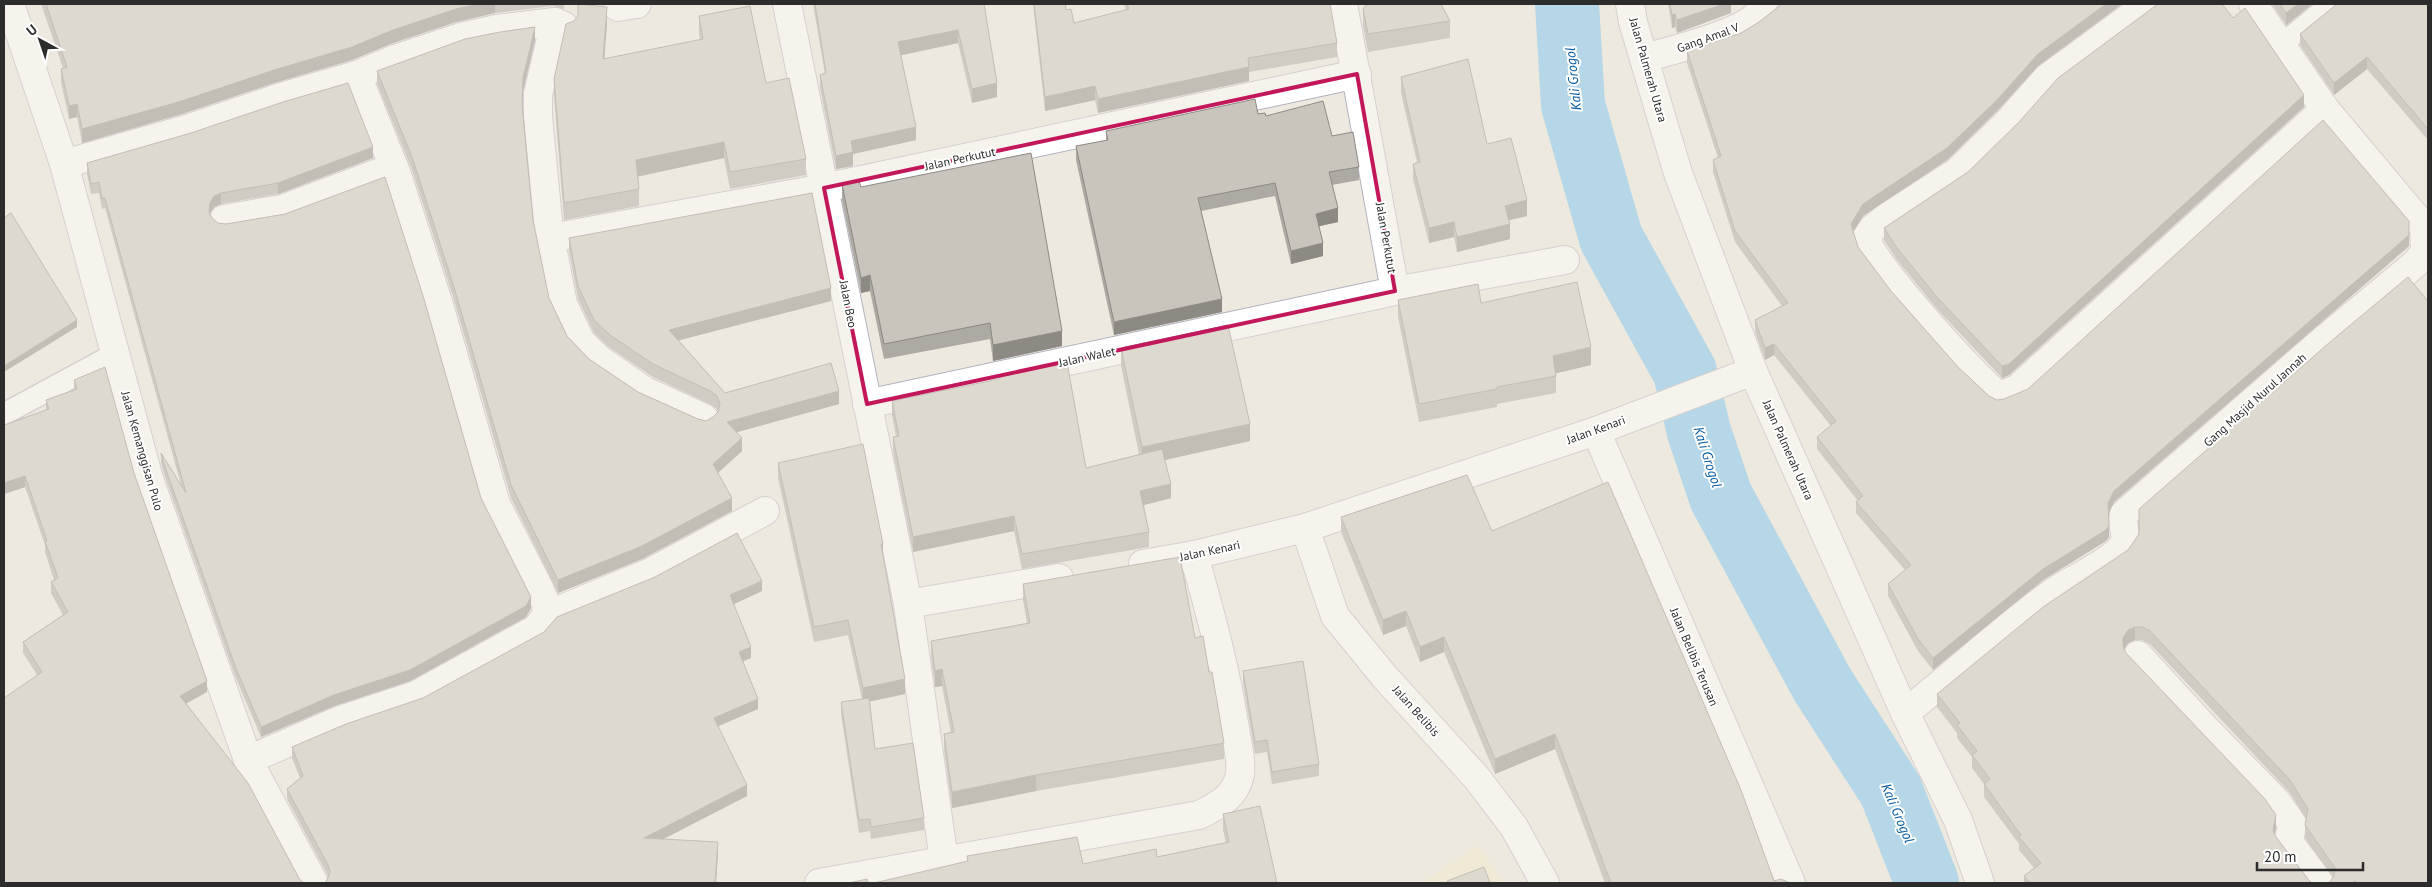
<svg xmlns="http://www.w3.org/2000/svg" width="2432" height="887" font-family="'PT Sans',sans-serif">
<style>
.education{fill:#efe8cd}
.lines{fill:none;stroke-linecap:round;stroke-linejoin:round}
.river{stroke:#6fc0f1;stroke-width:64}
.service-casing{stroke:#b2b2c0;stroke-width:24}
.minor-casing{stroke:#b2b2c0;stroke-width:30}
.tertiary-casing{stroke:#b2b2c0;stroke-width:30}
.service{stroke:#fff;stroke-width:21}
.minor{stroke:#fff;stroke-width:28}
.tertiary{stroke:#fff;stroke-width:28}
.wall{fill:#ada9a3}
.shaded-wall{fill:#8d8a84}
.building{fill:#c9c5bd;stroke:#8d8a84}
.marked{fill:none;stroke:#c2185b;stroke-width:4;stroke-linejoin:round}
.labels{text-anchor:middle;stroke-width:4;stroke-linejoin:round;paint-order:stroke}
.street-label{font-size:12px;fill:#2c2c2c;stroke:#fff}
.water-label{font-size:14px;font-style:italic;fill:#0a5ca1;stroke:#fff}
</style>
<rect width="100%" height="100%" fill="#eee9de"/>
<!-- education -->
<path class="education" d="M1478 846 1503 883H1422Z"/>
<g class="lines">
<!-- river -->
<path class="river" d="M1567 4 1573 105 1611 238 1685 372 1699 432 1721 497 1822 684 1891 791 1927 883"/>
<!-- service casing -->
<g class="service-casing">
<g id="service">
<path d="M2286 41 2331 4"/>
<path d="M4 414 115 354"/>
</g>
</g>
<!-- minor casing -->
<g class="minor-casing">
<g id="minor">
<path d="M10 4 64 164 149 479 248 760 314 883"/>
<path d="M618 4V7L637 4"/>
<path d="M787 4 908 604 944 861"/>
<path d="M1343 4 1395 291"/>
<path d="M2148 4 2047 78 2008 122 1957 172 1887 217 1873 228 1866 238C1867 258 1978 381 1999 396L2017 389 2325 109"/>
<path d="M564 26 555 22 538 94V117L549 231 563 304 581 342 600 360 645 391 704 418"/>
<path d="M1644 58C1670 51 1741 34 1758 14 1760 11 1762 7 1763 4"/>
<path d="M64 164 187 129 278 98 357 75 398 58 461 37 497 29 555 22"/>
<path d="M224 219 282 209 394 167"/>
<path d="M562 236 824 188 1357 74"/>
<path d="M867 404 1395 291 1565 260"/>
<path d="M1596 431 1791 883"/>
<path d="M1305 528 1335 616 1384 676 1476 777 1514 827 1545 883"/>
<path d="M1143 564 1194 555 1305 528 1596 431 1753 371"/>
<path d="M908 604 1059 578"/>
<path d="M547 615 649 573 765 511"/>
<path d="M2138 655 2204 727 2277 802 2293 825 2288 841 2320 883"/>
<path d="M1905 713C1954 674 2001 630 2052 593 2069 581 2111 562 2122 547 2130 537 2120 525 2124 514L2320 343 2415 264 2425 252 2424 227 2325 109 2253 4"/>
<path d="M248 760 340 720 416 695 536 629 547 615 546 604 540 590 496 504 439 305 397 175 357 75"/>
<path d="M819 883 1199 815C1217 806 1236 797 1240 774 1242 760 1237 742 1235 729 1226 669 1210 613 1194 555"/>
</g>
</g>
<!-- tertiary casing -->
<g class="tertiary-casing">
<path id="tertiary" d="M1630 4 1633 22 1678 173 1753 371 1905 713 1958 820 1980 883"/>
</g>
<!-- service -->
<use href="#service" class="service"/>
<!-- minor -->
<use href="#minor" class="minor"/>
<!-- tertiary -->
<use href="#tertiary" class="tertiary"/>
</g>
<!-- wall -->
<g class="wall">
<path d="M41 4H564V9L553 6 495 13 456 22 393 43 352 60 274 83 182 114 82 143 77 117 69 119 61 82V69L63 68Z"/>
<path d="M813 4H984L997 97 972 103 958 43 901 55 916 140 853 154V166L836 169 820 88V75L825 74Z"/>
<path d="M1033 4H1065L1066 10 1074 23 1126 10 1124 4H1330L1337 43V57L1249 72V81L1098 113 1095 100 1045 111Z"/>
<path d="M1668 4H1731V13L1677 33 1675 27 1672 28Z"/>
<path d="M1782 4H2122L2038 66 1997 111 1947 160 1863 216 1853 232 1858 247 1891 291 1958 367 1989 396 1997 400 2004 399 2409 246 2114 502 2109 513V537L2106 541 2043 580 1933 670 1918 651 1888 596V584L1905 570 1856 513V502L1858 501 1817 449V437L1831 426 1774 355 1765 360 1755 332V320L1782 306 1735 242 1713 172V160L1718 158 1687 63V51L1741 33 1759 22Z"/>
<path d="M2272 4H2312L2286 25Z"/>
<path d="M2428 4V140L2367 69 2334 95 2300 45V34Z"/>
<path d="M2157 5 2233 18 2304 107 2009 375 2002 378 1937 309 1897 260 1884 240V228L1968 172Z"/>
<path d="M1363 9 1450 21V38L1368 52 1363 26Z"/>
<path d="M699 16 766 83 806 159V175L730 189 724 158 638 176 639 189V206L564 220 554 96V79L574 21 607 23 604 59 700 40 699 33Z"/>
<path d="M535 40 523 91V107L533 220 549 298 567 336 589 359 638 392 698 419 706 421 713 417 718 412 717 409 710 404 653 377 610 348 594 333 578 299 569 251V238L831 301 678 340 725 393 839 404 737 432 742 451 718 473 732 511 642 559 558 593 511 498 454 300 412 170 377 84V71Z"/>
<path d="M1401 77 1487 144 1527 216 1509 220 1510 239 1457 252 1454 237 1429 243 1413 179V164L1417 162 1401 93Z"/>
<path d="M1258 114 1332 136 1359 167V180L1332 185 1338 222 1319 226 1323 256 1291 264 1275 196 1201 211 1222 312 1114 335 1076 160V146L1106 141V131Z"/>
<path d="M373 158 278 194 221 204 214 207 210 213 212 218 481 498 531 608 526 617 410 681 334 706 261 737 235 676 164 474 161 463V453L181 485 105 208 102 209 99 193 91 194 87 174V163Z"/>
<path d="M842 184 861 187 1062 346 993 361 990 339 884 359 870 291 861 293 842 200Z"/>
<path d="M1398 300 1481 303 1591 365 1556 373V393L1497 404V407L1419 422 1398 317Z"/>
<path d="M1121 348 1250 441 1165 460 1171 498 1144 505 1149 532V547L1022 569 1014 531 913 552 893 452V437H896L892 415V401L1086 468 1139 454 1121 366Z"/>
<path d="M74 380 134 473 207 692 186 703 37 675 23 653V642L63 615 51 593V582L54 580 45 552V545L25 487 4 494 46 410V400L74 390Z"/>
<path d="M778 463 883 557 905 694 870 701 875 749 924 818V830L871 839 870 831 859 833 841 714V702L862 699 848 635 814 642 778 478Z"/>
<path d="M1341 517 1492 531 1774 881 1790 883H1605L1555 749 1495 774 1444 652 1420 662 1406 626 1383 635 1341 532Z"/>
<path d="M2128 550 2428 883H2327H2329L2333 878 2305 838V825L2306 819 2290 793 2150 644 2142 640H2135L2128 643 2124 649 2126 653 2276 828 2274 835 2276 837 2308 879 2312 883H2024V876L2034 868 2019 850V844L1984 797V784L1972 768V757L1957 738V733L1937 707V694Z"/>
<path d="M1023 584 1195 638 1209 672 1224 743V759L1036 791 952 808 944 750V734L951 733 942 686 935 687 931 657V641L1027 623 1023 600Z"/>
<path d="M762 591 734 604 751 658 743 661 758 709 718 726 747 796 663 839 718 853 716 883H324L327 880 328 876 287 799V789L300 778 292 758V747Z"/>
<path d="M1243 671 1319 764V776L1272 784 1267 752 1255 754 1243 683Z"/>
<path d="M1223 814 1277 883 967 861V856L1083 864 1157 857 1226 843 1223 830Z"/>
</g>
<!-- shaded-wall -->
<g class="shaded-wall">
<path d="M479 4H495V13L456 22 393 43 352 60 274 83 182 114 82 143V129L274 70 456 9Z"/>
<path d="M1724 4H1731V13L1677 33V20Z"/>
<path d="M2106 4H2122L2038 66 1997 111 1947 160 1863 216 1851 236V224L1863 204 2038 54Z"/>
<path d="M2298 4H2312L2286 25V13Z"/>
<path d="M607 7V23L603 76V59Z"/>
<path d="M1675 14V27L1672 28V15Z"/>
<path d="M535 27V40L523 91V78Z"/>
<path d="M958 30V43L898 56V42Z"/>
<path d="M2367 57V69L2334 95V83Z"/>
<path d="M1249 67V81L1098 113V99Z"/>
<path d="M997 83V97L972 103V89Z"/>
<path d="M1095 86V100L1045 111V97Z"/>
<path d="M2304 95V107L2009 375 2002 378V366Z"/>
<path d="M77 104V117L69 119V106Z"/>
<path d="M916 127V140L853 154V166L836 169V156L851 141Z"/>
<path d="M724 142V158L636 177V160Z"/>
<path d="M373 147V158L278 194V183Z"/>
<path d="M221 193V204L214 207 210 213 209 212 210 203 214 196Z"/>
<path d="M1527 200V216L1505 221V206Z"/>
<path d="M1338 208V222L1316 227V214Z"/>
<path d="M1454 222V237L1429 243V228Z"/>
<path d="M1510 224V239L1457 252V237Z"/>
<path d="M2409 235V246L2114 502 2108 515V503L2114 491Z"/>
<path d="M1323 243V256L1291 264V251Z"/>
<path d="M870 275V291L861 293V278Z"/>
<path d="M831 288V301L669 343V330Z"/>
<path d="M1222 299V312L1114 335V322Z"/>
<path d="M77 320V327L4 372V366Z"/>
<path d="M1062 331V346L993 361V345Z"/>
<path d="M1774 344V355L1765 360V348Z"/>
<path d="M1591 347V365L1553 374V356Z"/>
<path d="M839 391V404L727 435V422Z"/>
<path d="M1250 424V441L1142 465V447Z"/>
<path d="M742 438V451L713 477V464Z"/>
<path d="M25 476V487L4 494V483Z"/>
<path d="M1171 484V498L1140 506V491Z"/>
<path d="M732 498V511L642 559 558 593V580Z"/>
<path d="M1014 516V531L913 552V537Z"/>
<path d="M2109 526V537L2106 541 2043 580 1933 670V658L2043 569Z"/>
<path d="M881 544H883V558Z"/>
<path d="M762 581V591L730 606V595Z"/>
<path d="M531 597V608L526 617 410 681 334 706 261 737V727Z"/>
<path d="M1406 611V626L1383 635V620Z"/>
<path d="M2135 627V640L2128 643 2123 651V638L2128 630Z"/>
<path d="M1444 637V652L1420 662V647Z"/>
<path d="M751 647V658L739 663V652Z"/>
<path d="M942 669V686L935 687V671Z"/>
<path d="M905 679V694L863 703V688Z"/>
<path d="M207 681V692L180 707V696Z"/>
<path d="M758 699V709L714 728V718Z"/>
<path d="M1555 734V749L1495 774V759Z"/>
<path d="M1036 775V791L952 808V792Z"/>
<path d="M747 785V796L644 849V838Z"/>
<path d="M2276 815V828L2273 843V830Z"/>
<path d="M718 842V853L716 883H715Z"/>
</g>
<!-- building -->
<g class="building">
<path d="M46 4H479L456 9 393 30 352 47 274 70 182 101 82 129 77 104 69 106 61 69 67 67Z"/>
<path d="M578 4 607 7 603 59 703 39 699 16 750 6 766 83 789 78 806 159 730 172 724 142 636 160 639 189 564 203 554 79 566 24 574 21 578 16Z"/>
<path d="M815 4H984L997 83 972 89 958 30 898 42 916 127 851 141 853 152 836 156 820 75 826 73Z"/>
<path d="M1034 4H1065L1066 10 1071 9 1074 23 1129 9 1127 4H1330L1337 43 1248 58 1249 67 1098 99 1095 86 1045 97Z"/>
<path d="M1367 4H1441L1450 21 1368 34 1363 9Z"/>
<path d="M1670 4H1724L1677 20 1675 14 1672 15Z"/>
<path d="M1782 4H2106L2038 54 1997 100 1947 148 1863 204 1851 224 1858 247 1891 291 1958 367 1989 396 1997 400 2004 399 2028 389 2323 120 2409 221V235L2114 491 2108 503 2109 526 2106 530 2043 569 1933 658 1918 639 1888 584 1911 565 1856 502 1863 496 1817 437 1836 421 1774 344 1765 348 1755 320 1788 303 1735 231 1713 160 1721 156 1687 51 1741 33 1759 22Z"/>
<path d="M2158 4H2222L2233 18 2245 8 2304 95 2009 364 2002 366 1937 297 1897 248 1884 228 1968 172 2019 122 2058 78Z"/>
<path d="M2280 4H2298L2286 13Z"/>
<path d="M2337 4H2428V129L2367 57 2334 83 2300 34Z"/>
<path d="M535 27 523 78 522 105 533 220 549 298 567 336 589 359 638 392 698 419 706 421 713 417 718 412 720 404 717 396 710 391 653 364 610 335 594 320 578 286 569 238 812 193 831 288 669 330 725 393 831 363 839 391 727 422 742 438 713 464 732 498 642 546 558 580 511 485 454 287 412 157 377 71 465 39 500 32Z"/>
<path d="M1468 59 1487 144 1511 138 1527 200 1505 206 1510 224 1457 237 1454 222 1429 228 1413 164 1420 162 1401 77Z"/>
<path d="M348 83 373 147 278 183 221 193 214 196 210 203 209 212 212 218 218 223 226 224 285 214 385 177 424 299 481 498 531 597 526 606 410 670 334 695 261 727 235 666 164 464 161 453 186 493 105 198H102L99 182 91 184 87 163 191 133 283 102Z"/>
<path d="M1255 99 1258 114 1265 113 1266 116 1323 101 1332 136 1353 132 1359 167 1329 172 1338 208 1316 214 1323 243 1291 251 1275 183 1198 198 1222 299 1114 322 1076 146 1108 140 1106 131Z"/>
<path d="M1031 153 1062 331 993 345 990 323 884 344 870 275 861 278 842 184 859 181 861 187Z"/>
<path d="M11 213 77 320 4 366V218Z"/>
<path d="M2408 277 2427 300 2428 299V883H2357L2355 881 2352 883H2327H2329L2334 876 2335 868 2305 825 2308 809 2290 780 2150 631 2142 627H2135L2128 630 2123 638V646L2126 653 2265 799 2276 815 2273 830 2276 837 2308 879 2312 883H2030L2024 876 2041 863 2019 837 2021 835 1984 784 1990 779 1972 755 1977 751 1957 725 1960 723 1937 694 2043 607 2128 550 2139 534V509L2330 342Z"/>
<path d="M1577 282 1591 347 1553 356 1556 376 1497 387V389L1419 404 1398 300 1478 284 1481 303Z"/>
<path d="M1228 325 1250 424 1142 447 1121 348Z"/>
<path d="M1067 362 1086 468 1162 449 1171 484 1140 491 1149 532 1022 554 1014 516 913 537 893 437 899 436 892 401 999 379V377Z"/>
<path d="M105 367 134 473 207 681 180 696 248 783 300 880 304 883H4V698L42 672 23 642 68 612 51 582 58 578 45 541H47L25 476 4 483V425L49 409 46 400 77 389 74 380Z"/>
<path d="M863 444 883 544H881L905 679 863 688 848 620 814 627 778 463Z"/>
<path d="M1467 475 1492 531 1608 482 1741 790 1774 881 1781 879 1790 883H1611L1555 734 1495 759 1444 637 1420 647 1406 611 1383 620 1341 517Z"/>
<path d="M737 533 762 581 730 595 751 647 739 652 758 699 714 718 747 785 644 838 718 842 715 883H324L327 880 330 872 328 865 287 789 303 776 292 747 346 724 423 698 544 632 557 617 655 577Z"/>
<path d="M1180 557 1195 638 1203 636 1209 672H1212L1224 743 1036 775 952 792 944 734 954 732 942 669 935 671 931 641 1030 623 1023 584Z"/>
<path d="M1303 661 1319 764 1272 772 1267 740 1255 742 1243 671Z"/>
<path d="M869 698 875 749 913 743 924 818 871 827 870 819 859 820 841 702Z"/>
<path d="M1260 806 1277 883H874L968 861 967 856 1077 837 1083 864 1156 849 1157 857 1229 842 1223 814Z"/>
<path d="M1484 867 1490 883H1448L1447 881Z"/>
<path d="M867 879 868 883H849Z"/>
</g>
<!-- marked area -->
<path d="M0 0H2432V887H0ZM1357 74 1395 291 867 404 824 188Z" fill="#eee9de" fill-opacity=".55" fill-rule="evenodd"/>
<path class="marked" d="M1357 74 1395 291 867 404 824 188Z"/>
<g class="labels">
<!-- street labels -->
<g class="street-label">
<text transform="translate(1708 38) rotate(-20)" y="4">Gang Amal V</text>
<text transform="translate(1648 70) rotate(74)" y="4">Jalan Palmerah Utara</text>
<text transform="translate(960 159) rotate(-12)" y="4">Jalan Perkutut</text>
<text transform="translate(1386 238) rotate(80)" y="4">Jalan Perkutut</text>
<text transform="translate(848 304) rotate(79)" y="4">Jalan Beo</text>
<text transform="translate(1087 357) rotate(-12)" y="4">Jalan Walet</text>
<text transform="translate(2255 400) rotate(-42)" y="4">Gang Masjid Nurul Jannah</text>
<text transform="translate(1596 430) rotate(-20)" y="4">Jalan Kenari</text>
<text transform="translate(1788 450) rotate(66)" y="4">Jalan Palmerah Utara</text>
<text transform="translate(142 451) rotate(74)" y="4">Jalan Kemanggisan Pulo</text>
<text transform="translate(1210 551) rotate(-12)" y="4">Jalan Kenari</text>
<text transform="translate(1694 657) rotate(67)" y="4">Jalan Belibis Terusan</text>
<text transform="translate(1416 711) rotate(48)" y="4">Jalan Belibis</text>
</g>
<!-- water labels -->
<g class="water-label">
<text transform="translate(1573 79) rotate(-96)" y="5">Kali Grogol</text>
<text transform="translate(1708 457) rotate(72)" y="5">Kali Grogol</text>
<text transform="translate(1898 813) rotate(67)" y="5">Kali Grogol</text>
</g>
</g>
<!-- border -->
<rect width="2432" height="887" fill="none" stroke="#2c2c2c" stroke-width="10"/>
<!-- north arrow -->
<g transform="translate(40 40) rotate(320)" stroke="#ffffff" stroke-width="4" paint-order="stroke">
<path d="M0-4L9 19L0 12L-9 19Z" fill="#2c2c2c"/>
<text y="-8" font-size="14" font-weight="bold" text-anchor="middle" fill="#2c2c2c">U</text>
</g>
<!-- scale -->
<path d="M2257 862v8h106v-8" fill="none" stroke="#2c2c2c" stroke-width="2.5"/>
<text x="2264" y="862" font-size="15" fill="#2c2c2c" stroke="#ffffff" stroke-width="4" paint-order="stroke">20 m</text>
</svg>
